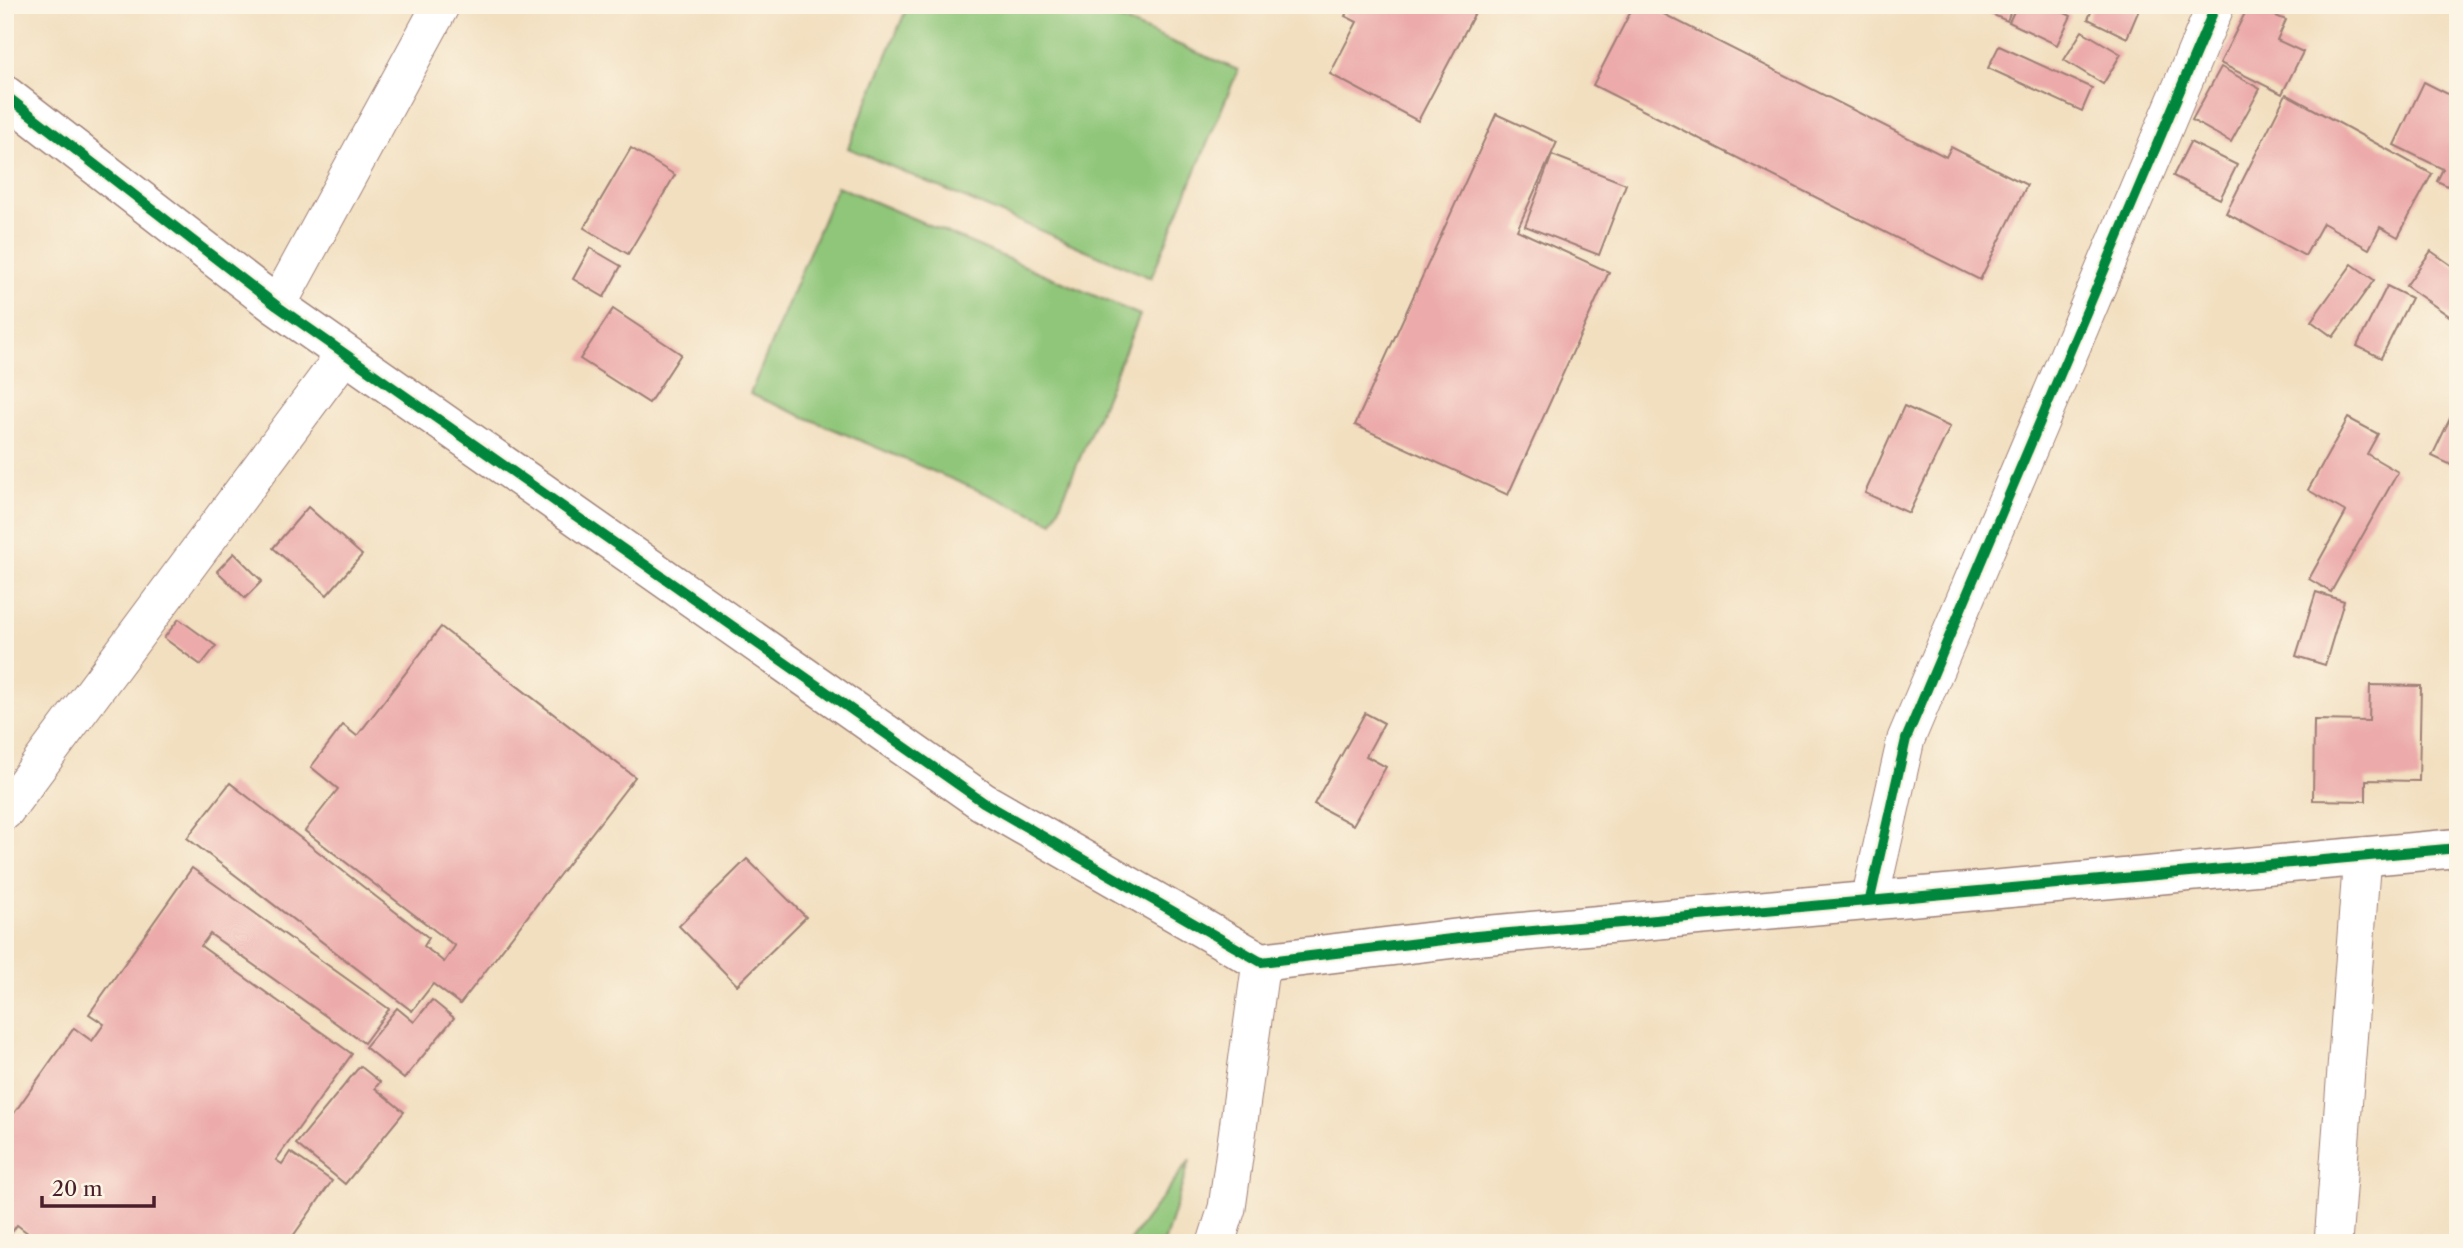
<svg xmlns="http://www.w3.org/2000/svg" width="2463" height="1248" font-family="'Libre Caslon Text',serif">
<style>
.green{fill:#8fc679;stroke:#6c7252;stroke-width:2}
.building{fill:#ecabaa}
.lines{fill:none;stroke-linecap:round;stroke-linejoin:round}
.minor-casing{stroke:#9e7f76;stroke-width:39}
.tertiary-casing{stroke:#9e7f76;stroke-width:41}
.minor{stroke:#fff;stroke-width:37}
.tertiary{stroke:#fff;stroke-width:38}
.cycleway-casing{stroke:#fcf5e5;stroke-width:15}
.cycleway{stroke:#00873e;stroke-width:10}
</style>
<rect width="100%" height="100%" fill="#fcf5e5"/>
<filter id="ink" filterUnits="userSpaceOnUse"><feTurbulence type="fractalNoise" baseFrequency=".0143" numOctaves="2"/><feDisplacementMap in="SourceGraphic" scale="14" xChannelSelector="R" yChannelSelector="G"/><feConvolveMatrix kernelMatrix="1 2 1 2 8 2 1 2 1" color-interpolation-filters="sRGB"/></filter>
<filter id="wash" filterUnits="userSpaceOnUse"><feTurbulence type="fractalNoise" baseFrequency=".00686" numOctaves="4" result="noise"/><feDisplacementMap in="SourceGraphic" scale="28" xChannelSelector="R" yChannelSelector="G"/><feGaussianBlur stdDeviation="1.57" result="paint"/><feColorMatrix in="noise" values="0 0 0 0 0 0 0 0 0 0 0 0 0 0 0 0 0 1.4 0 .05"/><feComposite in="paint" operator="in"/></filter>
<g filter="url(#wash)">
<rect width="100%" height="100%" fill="#f2dfc0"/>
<!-- green -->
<g class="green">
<path d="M908 5H1086L1238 70 1151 278 848 148Z"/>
<path d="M837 186 1140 315 1053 522 750 394Z"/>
<path d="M1190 1160 1164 1243H1128Z"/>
</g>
<g id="blocks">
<!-- building -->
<g class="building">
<path d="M1350 5H1479L1418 121 1330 74 1357 22 1345 16Z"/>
<path d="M1634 5H1646L1946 157 1951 147 2027 185 1980 280 1593 85Z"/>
<path d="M1984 5H2013L2007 21 1982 10Z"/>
<path d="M2017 5H2049L2071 16 2057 45 2009 22Z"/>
<path d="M2094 5H2141L2127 38 2088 19Z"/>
<path d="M2249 5 2286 20 2277 40 2303 52 2282 94 2220 63Z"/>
<path d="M2082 31 2121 54 2103 84 2064 60Z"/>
<path d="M1999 46 2092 88 2082 111 1988 68Z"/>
<path d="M2221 67 2260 89 2231 142 2192 120Z"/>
<path d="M2424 82 2458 99V191L2437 181 2443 169 2394 145Z"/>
<path d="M2286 94 2432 174 2398 237 2380 227 2369 249 2323 223 2305 256 2226 213Z"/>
<path d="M1496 114 1557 142 1517 230 1609 272 1508 495 1355 425Z"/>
<path d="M2190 142 2237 165 2220 199 2173 176Z"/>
<path d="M631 148 675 175 628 254 584 228Z"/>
<path d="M1552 155 1626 184 1599 255 1525 226Z"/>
<path d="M590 248 621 266 604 297 573 279Z"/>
<path d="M2431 251 2458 270V322L2406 286Z"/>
<path d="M2352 264 2374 280 2333 337 2311 321Z"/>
<path d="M2387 286 2411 298 2381 358 2357 346Z"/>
<path d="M613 309 681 354 649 403 580 359Z"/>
<path d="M2458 402V468L2432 456Z"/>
<path d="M1904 406 1950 427 1909 513 1865 493Z"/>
<path d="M2348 418 2378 434 2367 454 2398 472 2331 592 2309 579 2346 512 2308 490Z"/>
<path d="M308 507 362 555 327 595 273 548Z"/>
<path d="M234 553 262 581 245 598 217 571Z"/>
<path d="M2316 592 2344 601 2325 665 2296 656Z"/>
<path d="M179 619 216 646 201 665 164 638Z"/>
<path d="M441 627 635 777 460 1004 433 984 412 1011 187 838 230 783 429 938 424 946 444 962 455 946 305 831 338 789 311 767 343 725 357 736Z"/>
<path d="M2370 685 2421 686 2419 781 2366 780V801L2313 800 2314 720 2369 721Z"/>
<path d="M1365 713 1384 723 1366 756 1386 767 1353 825 1314 804Z"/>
<path d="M747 859 806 917 737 985 679 926Z"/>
<path d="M192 868 389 1009 364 1043 210 934 201 946 352 1054 276 1160 282 1164 290 1152 332 1181 288 1243H41L17 1225 5 1242V1126L74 1028 92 1041 104 1024 89 1014Z"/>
<path d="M432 1000 454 1018 404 1079 365 1047 397 1008 414 1022Z"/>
<path d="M360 1066 380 1082 375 1088 404 1112 345 1184 296 1144Z"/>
</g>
</g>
</g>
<g filter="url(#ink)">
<use href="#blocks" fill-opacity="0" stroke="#9e7f76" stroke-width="2"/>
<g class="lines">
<!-- minor casing -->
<g class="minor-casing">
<g id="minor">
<path d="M277 306 441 5"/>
<path d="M5 811 345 354"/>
<path d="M1870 899 1906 739 2216 5"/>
<path d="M1216 1243 1227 1208 1261 962"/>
<path d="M2333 1243 2362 856"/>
</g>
</g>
<!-- tertiary casing -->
<g class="tertiary-casing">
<path id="tertiary" d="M5 95 277 306 983 802 1261 962 1476 936 2458 848"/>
</g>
<!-- minor -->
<use href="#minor" class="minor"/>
<!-- tertiary -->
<use href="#tertiary" class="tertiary"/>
<!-- cycleway casing -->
<g class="cycleway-casing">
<g id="cycleway">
<path d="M5 95 277 306 983 802 1261 962 1476 936 2458 848"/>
<path d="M1870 899 1906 739 2216 5"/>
</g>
</g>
<!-- cycleway -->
<use href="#cycleway" class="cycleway"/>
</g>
</g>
<!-- margin -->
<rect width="2463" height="1248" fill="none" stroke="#fcf5e5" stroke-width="28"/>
<!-- scale -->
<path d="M42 1196v10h112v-10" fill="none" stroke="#4a1f2b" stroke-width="3.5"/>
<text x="52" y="1196" font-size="21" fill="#4a1f2b" stroke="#fcf5e5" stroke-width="5" paint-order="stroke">20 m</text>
</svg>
